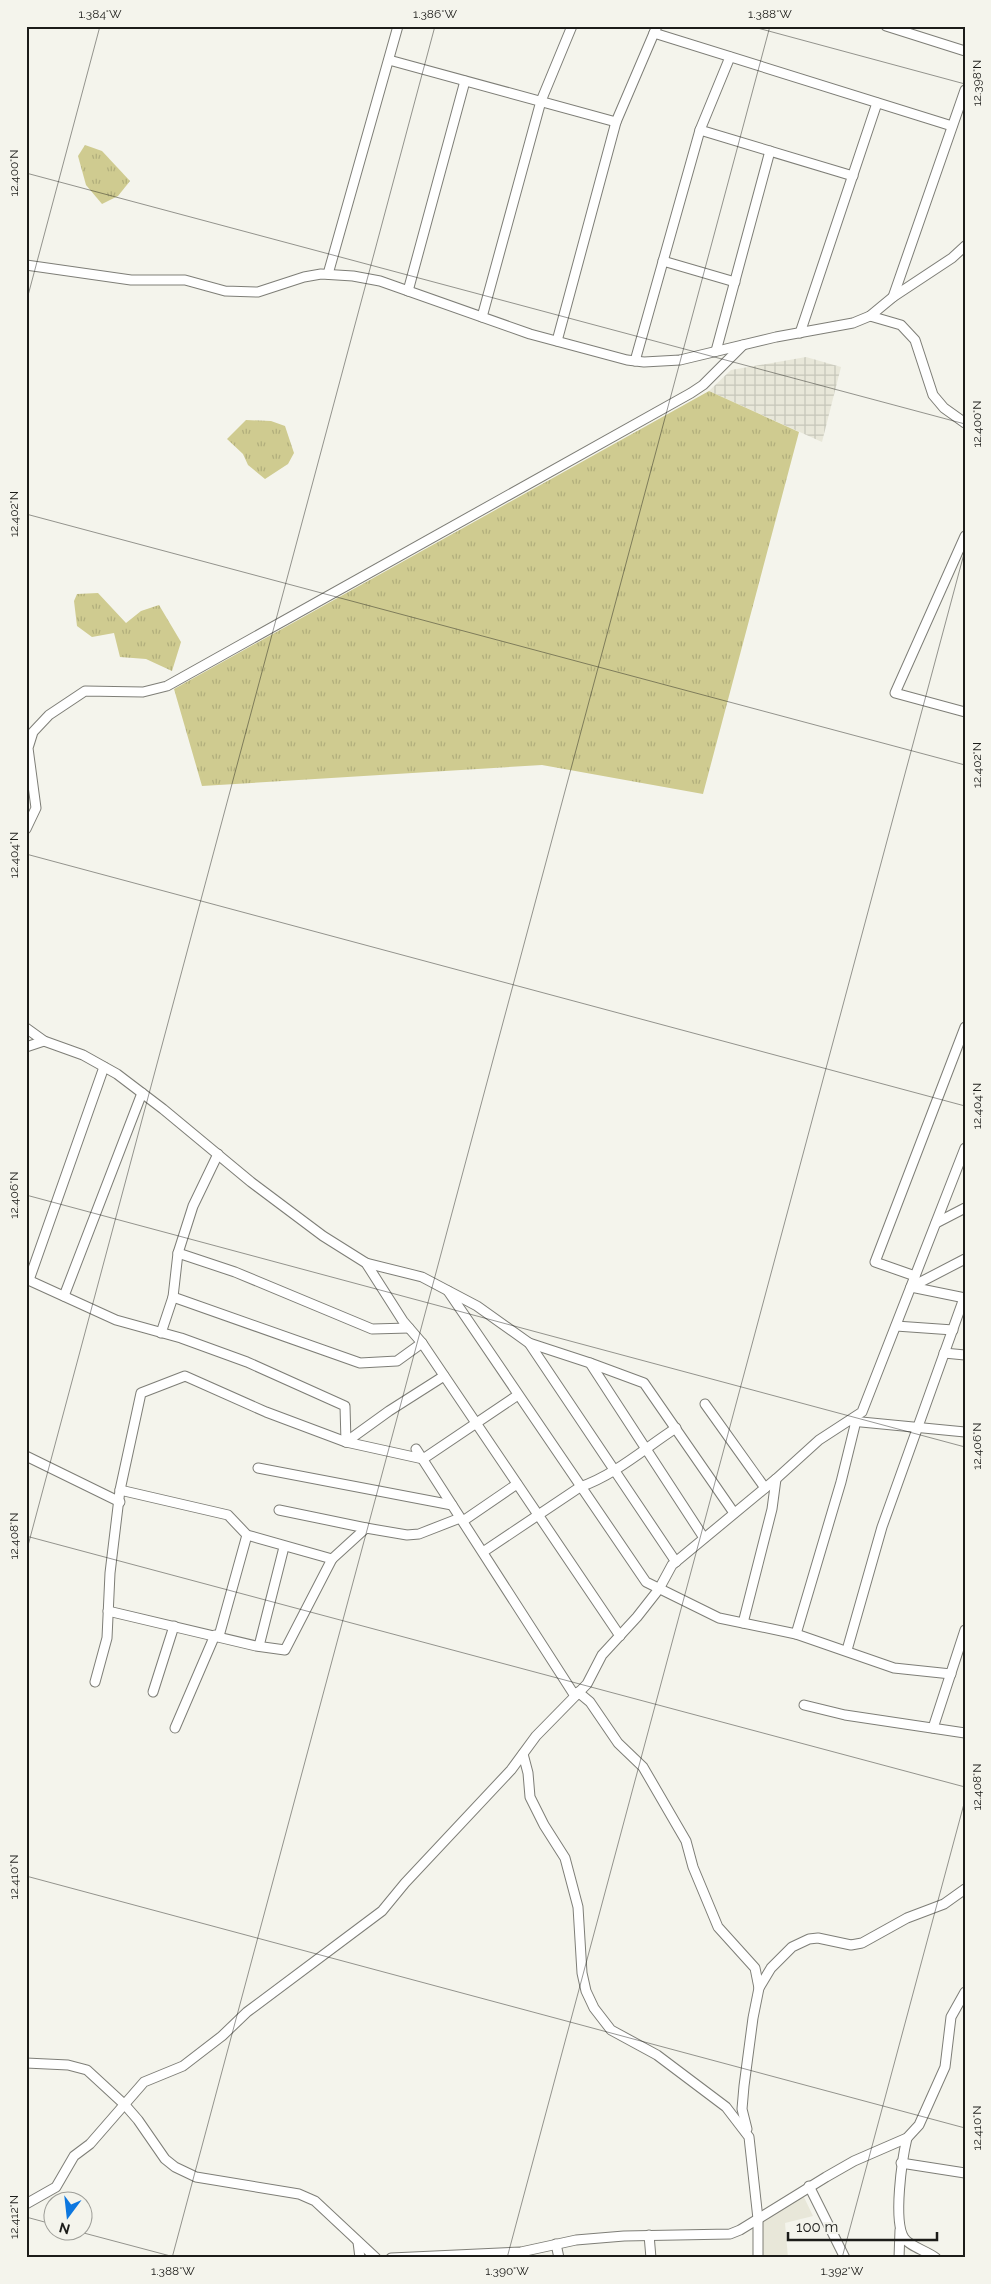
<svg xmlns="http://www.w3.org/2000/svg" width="991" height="2284" font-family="Raleway,sans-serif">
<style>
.built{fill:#e8e7d9}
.industrial{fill:url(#industrial-grid)}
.grass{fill:url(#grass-tufts)}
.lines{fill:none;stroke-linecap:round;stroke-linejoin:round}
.street-casing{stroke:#7e7e77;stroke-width:11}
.street{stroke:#fff;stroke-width:9}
.ticks{fill:none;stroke:#1c1c19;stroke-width:1;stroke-opacity:0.45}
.neatline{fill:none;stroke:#1c1c19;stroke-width:2}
.ticks-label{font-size:12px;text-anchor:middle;fill:#1c1c19}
</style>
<defs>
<pattern id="industrial-grid" width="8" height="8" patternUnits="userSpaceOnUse" patternTransform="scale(1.25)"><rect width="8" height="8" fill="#e8e7d9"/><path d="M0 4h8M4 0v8" fill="none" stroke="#c6c6ba"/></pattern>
<pattern id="grass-tufts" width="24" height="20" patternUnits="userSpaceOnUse" patternTransform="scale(1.25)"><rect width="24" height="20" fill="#cfcb90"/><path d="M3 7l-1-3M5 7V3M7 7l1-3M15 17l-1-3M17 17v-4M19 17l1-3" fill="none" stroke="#b1ae7c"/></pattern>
</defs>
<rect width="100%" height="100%" fill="#f4f4ec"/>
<!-- built -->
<path class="built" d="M801 2191 813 2216 785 2223 788 2258H758V2219Z"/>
<!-- industrial -->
<path class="industrial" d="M806 357 841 367 822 442 709 391 731 370Z"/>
<!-- grass -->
<g class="grass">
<path d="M85 145 102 151 130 181 118 196 102 204 86 185 78 156Z"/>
<path d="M709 391 799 432 703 794 542 765 202 786 174 689Z"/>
<path d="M246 420 271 421 285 426 294 453 288 464 265 479 248 465 243 454 227 439Z"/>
<path d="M98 593 126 623 141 611 159 605 181 642 172 671 146 659 120 657 114 633 92 637 77 626 74 601 77 594Z"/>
</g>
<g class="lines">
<!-- street casing -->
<g class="street-casing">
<g id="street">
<path d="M886 26 965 51"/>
<path d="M654 33 952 126"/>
<path d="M389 60 616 122"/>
<path d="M700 130 853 176"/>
<path d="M663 261 735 282"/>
<path d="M26 265 131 280H185L225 291 258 292 304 277 321 274 353 276 380 281 530 334 627 360 644 362 680 360 776 337 853 323 870 316 893 297 952 258 965 246"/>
<path d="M328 274 398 26"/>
<path d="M408 291 465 81"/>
<path d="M893 297 965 90"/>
<path d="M870 316 901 325 915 340 933 395 944 408 965 423"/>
<path d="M482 317 541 101 572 26"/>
<path d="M800 333 877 103"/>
<path d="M557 341 616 122 657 26"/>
<path d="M716 351 770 151"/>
<path d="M635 361 700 130 730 57"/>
<path d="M965 536 895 693 965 712"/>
<path d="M26 829 36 808 28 748 33 732 49 715 85 691 143 692 167 686 691 393 703 385 743 345"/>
<path d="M26 1028 44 1041 83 1055 117 1074 163 1109 251 1182 323 1236 366 1263 403 1321 422 1343 620 1636"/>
<path d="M26 1047 44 1041"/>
<path d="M936 1223 965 1208"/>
<path d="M178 1253 235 1272 372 1329 409 1328"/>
<path d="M366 1263 422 1277 477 1306 529 1343 676 1562"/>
<path d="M915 1276 875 1262 965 1027"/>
<path d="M26 1279 116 1320 181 1338 247 1362 345 1406 346 1442"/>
<path d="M29 1280 104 1067"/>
<path d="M911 1287 965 1259"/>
<path d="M911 1287 965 1298"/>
<path d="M448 1291 646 1582 719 1618 796 1634 894 1668 951 1674"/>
<path d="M64 1296 142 1093"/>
<path d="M173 1297 360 1363 397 1361 422 1343"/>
<path d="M896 1326 953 1330"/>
<path d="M161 1333 173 1297 178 1253 193 1206 218 1154"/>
<path d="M529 1343 590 1363 704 1538"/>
<path d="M944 1353 965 1355"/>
<path d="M590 1363 644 1383 734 1513"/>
<path d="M705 1404 765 1488"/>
<path d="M851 1421 965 1432"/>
<path d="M346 1442 389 1411 444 1376"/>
<path d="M416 1449 575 1696"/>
<path d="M26 1456 120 1502"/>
<path d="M258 1468 452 1505"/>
<path d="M120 1490 228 1515 247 1535 332 1559 366 1528 407 1535 419 1534 460 1518"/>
<path d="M279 1510 366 1528"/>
<path d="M463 1521 517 1484"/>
<path d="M483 1552 580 1487C615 1475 645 1448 676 1428"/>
<path d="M108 1611 256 1646 285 1650 332 1559"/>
<path d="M743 1623 772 1509 776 1479"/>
<path d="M796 1634 841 1482 856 1421"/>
<path d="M219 1636 247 1535"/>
<path d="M259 1646 284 1547"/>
<path d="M847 1650 882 1527 964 1298"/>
<path d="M95 1682 107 1638 110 1573 120 1490 141 1393 185 1376 266 1412 346 1442 423 1459 518 1395"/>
<path d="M153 1692 174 1626"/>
<path d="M578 1692 590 1702 618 1743 643 1767 686 1841 693 1867 718 1927 755 1968 759 1988"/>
<path d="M804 1705 845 1715 965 1733"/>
<path d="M175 1728 215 1635"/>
<path d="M933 1728 965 1630"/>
<path d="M523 1754 528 1773 530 1797 544 1825 565 1858 578 1907 582 1973 586 1991 594 2008 611 2030 657 2055 726 2107 749 2137 758 2219V2258"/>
<path d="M26 2063 68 2065 87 2070 125 2105 138 2120 165 2159 175 2167 196 2177 299 2194 315 2201 376 2258"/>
<path d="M747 2129 742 2109 744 2086 753 2018 759 1988 771 1968 792 1947 809 1939 818 1938 851 1945 862 1943 907 1918 944 1904 965 1889"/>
<path d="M907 2138C902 2159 893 2221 904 2238 909 2246 927 2251 936 2258"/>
<path d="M901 2163 965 2173"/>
<path d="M809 2186 845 2258"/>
<path d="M26 2204 56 2187 74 2156 90 2144 144 2082 183 2066 222 2036 247 2012 382 1911 405 1883 511 1770 536 1736 587 1684 602 1655 637 1617 659 1589 672 1565 776 1479 819 1440 862 1412 965 1148"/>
<path d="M649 2235 651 2258"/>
<path d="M358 2242 360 2258"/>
<path d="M556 2244 559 2258"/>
<path d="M391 2258 521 2252 576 2240 624 2236 730 2234 740 2230 826 2177 854 2161 907 2138 919 2125 945 2067 951 2017 965 1992"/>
<path d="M899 2258 900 2230"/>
</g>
</g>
<!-- street -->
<use href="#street" class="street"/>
</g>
<!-- ticks -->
<path class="ticks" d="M750 26 965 84M26 173 965 424M26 303 100 26M26 514 965 765M26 854 965 1106M26 1195 965 1447M26 1536 965 1787M26 1553 435 26M26 1876 965 2128M26 2217 52 2224M80 2232 178 2258M172 2258 770 26M507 2258 965 550M842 2258 965 1800"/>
<!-- border -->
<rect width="991" height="2284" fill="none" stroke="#f4f4ec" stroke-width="55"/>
<!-- north arrow -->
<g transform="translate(68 2216) rotate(195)"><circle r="24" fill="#f4f4ec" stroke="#9e9e98"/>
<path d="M0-4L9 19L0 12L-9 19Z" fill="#0d77df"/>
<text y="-8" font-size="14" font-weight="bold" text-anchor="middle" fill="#1c1c19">N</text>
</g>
<!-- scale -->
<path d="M788 2232v8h149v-8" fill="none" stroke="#1c1c19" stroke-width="2.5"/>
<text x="796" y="2232" font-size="15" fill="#1c1c19" stroke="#f4f4ec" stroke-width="4" paint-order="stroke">100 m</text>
<rect x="28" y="28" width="936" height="2228" class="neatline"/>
<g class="ticks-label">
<text x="100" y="18">1.384°W</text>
<text x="435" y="18">1.386°W</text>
<text x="770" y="18">1.388°W</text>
<text transform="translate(977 83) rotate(-90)" y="4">12.398°N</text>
<text transform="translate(14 173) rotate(-90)" y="4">12.400°N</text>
<text transform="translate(977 424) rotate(-90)" y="4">12.400°N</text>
<text transform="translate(14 514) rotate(-90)" y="4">12.402°N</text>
<text transform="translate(977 765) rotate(-90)" y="4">12.402°N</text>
<text transform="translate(14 855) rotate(-90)" y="4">12.404°N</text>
<text transform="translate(977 1106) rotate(-90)" y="4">12.404°N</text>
<text transform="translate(14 1195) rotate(-90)" y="4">12.406°N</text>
<text transform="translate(977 1446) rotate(-90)" y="4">12.406°N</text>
<text transform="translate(14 1536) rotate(-90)" y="4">12.408°N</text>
<text transform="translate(977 1787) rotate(-90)" y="4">12.408°N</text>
<text transform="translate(14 1877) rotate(-90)" y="4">12.410°N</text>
<text transform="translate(977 2128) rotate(-90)" y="4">12.410°N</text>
<text transform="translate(14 2217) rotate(-90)" y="4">12.412°N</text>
<text x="173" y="2275">1.388°W</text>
<text x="507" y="2275">1.390°W</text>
<text x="842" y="2275">1.392°W</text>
</g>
</svg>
